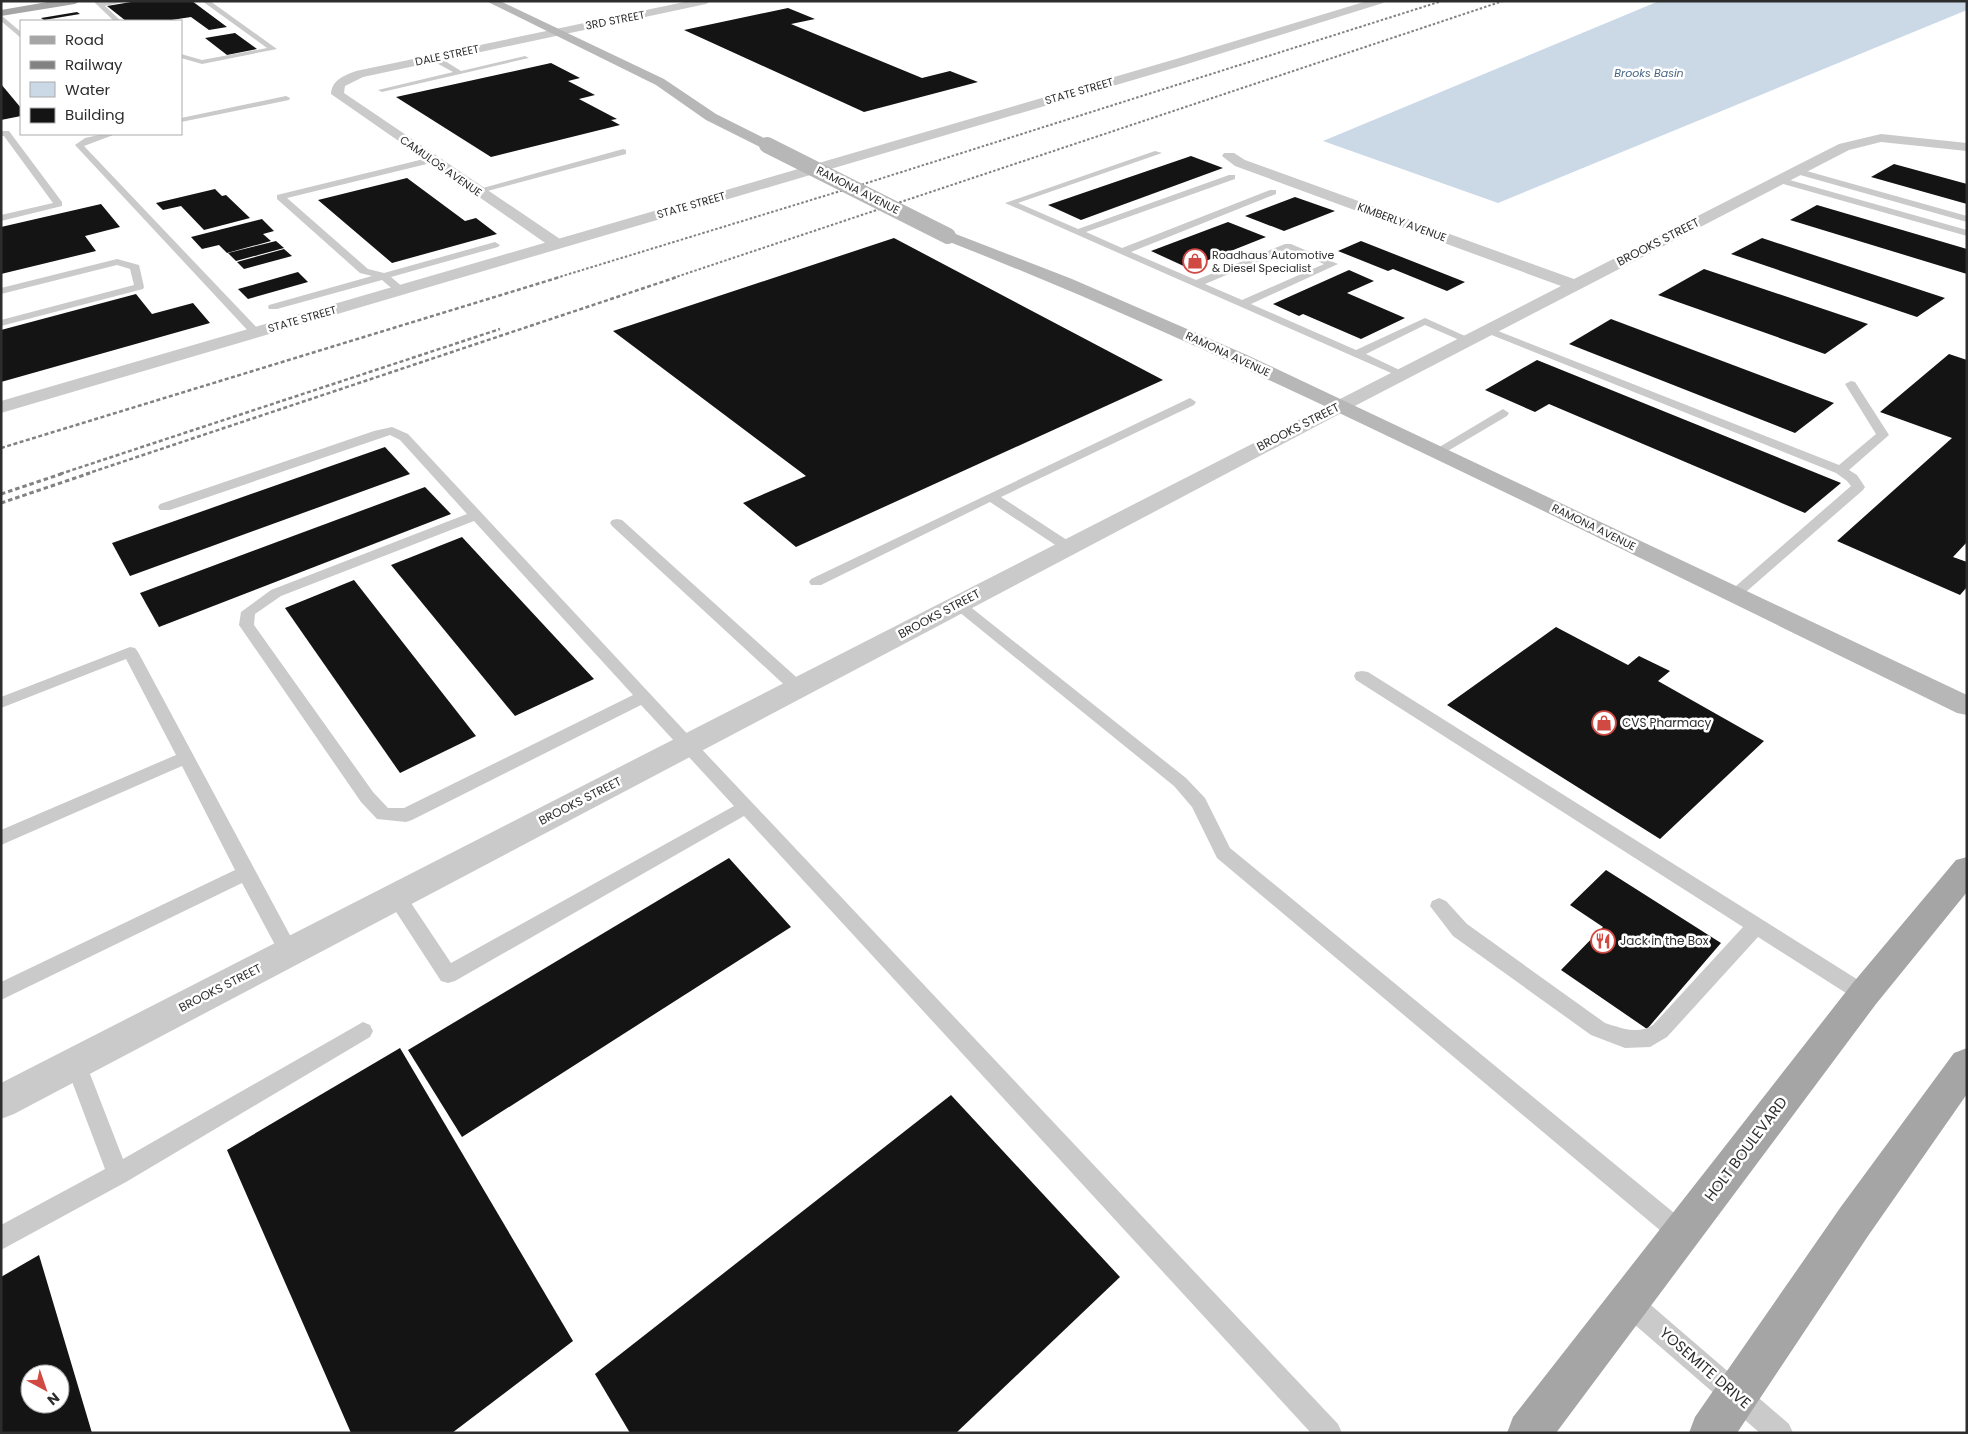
<svg xmlns="http://www.w3.org/2000/svg" width="1968" height="1434" font-family="Poppins,sans-serif">
<style>
.water{fill:#cbd9e7}
.building{fill:#141414;fill-rule:evenodd}
.lines{fill:none;stroke-linecap:round;stroke-linejoin:round}
.service{fill:#cacaca;fill-rule:evenodd}
.minor{fill:#cacaca;fill-rule:evenodd}
.tertiary{fill:#cacaca;fill-rule:evenodd}
.secondary{fill:#b7b7b7;fill-rule:evenodd}
.primary{fill:#a5a5a5;fill-rule:evenodd}
.rail-far2{stroke:#828282;stroke-width:2;stroke-dasharray:2.5 2;stroke-linecap:butt}
.rail-far1{stroke:#828282;stroke-width:2.5;stroke-dasharray:4 2.5;stroke-linecap:butt}
.rail{stroke:#828282;stroke-width:3;stroke-dasharray:4.5 3;stroke-linecap:butt}
.secondary-bridge{stroke:#b7b7b7;stroke-width:16}
.labels{text-anchor:middle;stroke-width:5;stroke-linejoin:round;paint-order:stroke}
.far-street-label{font-size:11px;fill:#2d2d2d;stroke:#fff}
.far-water-label{font-size:11px;font-style:italic;fill:#456586;stroke:#fff}
.far-poi-label{font-size:11px;fill:#2d2d2d;stroke:#fff;text-anchor:start}
.street-label{font-size:12px;fill:#2d2d2d;stroke:#fff}
.poi-label{font-size:12px;fill:#2d2d2d;stroke:#fff;text-anchor:start}
.near-street-label{font-size:15px;fill:#2d2d2d;stroke:#fff}
</style>
<rect width="100%" height="100%" fill="#fff"/>
<!-- water -->
<path class="water" d="M1659 1H1967V10L1498 203 1323 141Z"/>
<!-- building -->
<g class="building">
<path d="M137 1H192L227 27 209 30 191 17 165 21H126L107 6Z"/>
<path d="M788 8 815 19 791 24 922 78 950 71 978 82 864 112 684 30Z"/>
<path d="M77 12 80 14 44 20 41 18Z"/>
<path d="M235 33 257 49 227 55 205 38Z"/>
<path d="M551 63 580 78 568 81 595 95 579 99 617 119 611 120 620 125 491 157 396 97Z"/>
<path d="M1 84 21 108V116L1 120Z"/>
<path d="M1191 156 1223 168 1081 220 1048 205Z"/>
<path d="M1894 164 1967 184V204L1871 177Z"/>
<path d="M407 178 465 221 476 218 497 234 392 263 318 200Z"/>
<path d="M215 189 222 196 226 195 250 218 204 230 181 206 163 210 156 203Z"/>
<path d="M1295 197 1335 211 1284 231 1245 216Z"/>
<path d="M101 204 120 227 85 236 96 251 1 274V227Z"/>
<path d="M1817 205 1967 249V274L1790 220Z"/>
<path d="M262 219 274 231 263 234 271 241 227 253 219 245 202 249 191 237Z"/>
<path d="M1228 222 1266 237 1188 268 1151 251Z"/>
<path d="M894 238 1163 380 796 547 743 503 806 476 613 331Z"/>
<path d="M1762 238 1945 298 1917 317 1731 254Z"/>
<path d="M276 241 284 248 236 261 228 253Z"/>
<path d="M1361 241 1465 282 1447 291 1393 269 1388 271 1338 251Z"/>
<path d="M284 249 292 256 244 269 237 262Z"/>
<path d="M1704 269 1868 324 1825 354 1658 295Z"/>
<path d="M1349 270 1374 281 1347 293 1405 318 1361 339 1303 314 1299 316 1273 304Z"/>
<path d="M298 272 308 282 248 299 238 289Z"/>
<path d="M136 294 152 314 193 303 210 323 1 382V330Z"/>
<path d="M1611 319 1834 403 1795 433 1569 344Z"/>
<path d="M1949 354 1967 360V542L1953 557 1967 562V587L1960 595 1837 541 1952 438 1880 412Z"/>
<path d="M1537 360 1841 483 1805 513 1549 404 1535 412 1485 390Z"/>
<path d="M385 447 410 474 130 576 112 543Z"/>
<path d="M425 487 451 514 159 627 140 593Z"/>
<path d="M462 537 594 679 515 716 391 565Z"/>
<path d="M354 580 476 736 400 773 285 608Z"/>
<path d="M1556 627 1628 665 1639 656 1670 671 1658 681 1764 741 1660 839 1447 705Z"/>
<path d="M729 858 791 927 462 1137 408 1050Z"/>
<path d="M1606 870 1721 943 1647 1029 1561 970 1603 927 1570 905Z"/>
<path d="M400 1048 573 1341 452 1433H351L227 1150Z"/>
<path d="M951 1095 1120 1277 956 1433H630L595 1374Z"/>
<path d="M39 1255 92 1433H1V1277ZM30 1374H60V1404H30Z"/>
</g>
<g class="lines">
<!-- service -->
<g class="service">
<path d="M93 1H127L105 6 121 21H114Z"/>
<path d="M202 1H210L277 49 202 64 181 58V54L202 60 267 48Z"/>
<path d="M1 15 21 32V38L1 21Z"/>
<path d="M431 56H437L461 71 525 56 529 58 382 92 378 90 453 72 431 60Z"/>
<path d="M286 96 290 98 289 100 181 122V118Z"/>
<path d="M1 131H9L62 202V206L1 221V215L53 203 4 136H1Z"/>
<path d="M103 134H116L84 146 259 330 260 332 259 334H251L75 145 85 138Z"/>
<path d="M623 149 626 150V154L476 194 472 191Z"/>
<path d="M1155 151 1162 153 1018 203 1078 229 1229 175H1235V179L1086 232 1122 248 1270 190H1276V194L1131 252 1196 280 1285 244H1291L1338 264 1251 304 1356 350 1425 318 1474 340 1468 343 1464 342 1425 325 1366 354 1408 374 1406 376H1398L1005 203ZM1288 249 1324 264 1242 300 1205 284Z"/>
<path d="M432 157 435 158V162L287 198 368 269 384 273 495 242 500 245 498 247 391 277 404 288 405 290 404 292H396L382 280 277 309H269L268 307 269 305 372 276 360 273 277 199V195Z"/>
<path d="M1796 168 1967 216V222L1793 173 1792 171Z"/>
<path d="M1779 177 1967 230V236L1776 182 1775 180Z"/>
<path d="M117 259 139 265 144 287 143 289 1 326V320L134 285 130 269 117 265 1 294V288Z"/>
<path d="M1488 327 1839 465 1876 434 1845 384 1851 381 1855 382 1889 435 1849 470 1857 475 1865 487 1863 490 1739 598H1729L1727 595 1729 592 1851 486 1847 481 1836 473 1484 332 1483 330Z"/>
<path d="M1190 398 1196 402 1194 405 1001 497 1073 544 1075 547 1073 550H1063L990 502 821 585H811L809 582 811 579Z"/>
<path d="M1503 409 1509 413 1507 416 1441 455H1433L1431 452Z"/>
<path d="M392 427 408 434 694 741 1338 1424 1342 1433H1311L744 816 455 981 448 983 441 981 389 901 387 896 389 891 396 889 403 891 451 963 734 806 641 705 412 820 406 822 377 819 361 802 239 625 241 612 271 590 467 514 400 440 390 435 170 510H160L158 507 160 504 374 431ZM474 521 633 695 404 808H388L373 792 254 625 255 614 281 596Z"/>
<path d="M617 519 622 520 804 684 806 688 804 692 798 693 792 692 612 526 610 523 612 520Z"/>
<path d="M958 599 963 601 1186 778 1205 798 1230 848 1690 1226 1694 1234 1690 1242 1682 1246 1674 1242 1217 858 1192 807 1174 786 953 607 951 604 953 601Z"/>
<path d="M130 647 135 648 138 652 299 952 296 958 289 960 282 958 242 883 1 1000V982L235 870 182 766 1 845V830L176 755 126 659 1 708V697Z"/>
<path d="M1362 671 1368 672 1871 988 1874 994 1871 1000 1864 1003 1857 1000 1758 937 1667 1037 1650 1047 1625 1048 1591 1035 1453 936 1430 906 1432 901 1439 898 1446 901 1467 924 1605 1023C1621 1028 1638 1035 1653 1025L1743 927 1356 680 1354 676 1356 672Z"/>
<path d="M363 1022 370 1025 373 1031 370 1037 126 1182 1 1250V1225L105 1169 65 1063 69 1056 76 1054 83 1056 123 1159Z"/>
<path d="M1629 1291 1638 1294 1789 1424 1793 1433H1760L1620 1312 1617 1303 1620 1294Z"/>
</g>
<!-- minor -->
<g class="minor">
<path d="M689 1H711L706 4 363 77 345 86 344 93 563 241 565 244 563 247H551L331 94C332 80 343 76 356 71Z"/>
<path d="M1881 134 1967 143V151L1881 142 1849 150 1347 410 14 1114 1 1119V1083L1561 286 1235 166 1222 156 1224 153H1234L1245 160 1574 279 1839 144Z"/>
</g>
<!-- tertiary -->
<path class="tertiary" d="M1367 1H1384L1383 3 1184 65 1 413V401L1176 59Z"/>
<!-- secondary -->
<g class="secondary">
<path d="M486 1H500L664 79 716 114 772 142 774 145 772 148H762L706 120 656 85Z"/>
<path d="M948 231 1072 279 1247 355 1967 695V715L1957 713C1787 630 1617 546 1446 464 1280 384 1114 306 942 239L940 236 942 233Z"/>
</g>
<!-- primary -->
<g class="primary">
<path d="M53 1H80L75 4 1 16V10Z"/>
<path d="M1967 857V892L1876 1004 1556 1433H1507L1513 1417 1852 984 1956 860Z"/>
<path d="M1967 1048V1094L1868 1236 1737 1433H1689L1695 1417 1840 1208 1954 1053Z"/>
</g>
<!-- rail-far2 -->
<g class="rail-far2">
<path d="M556 278 870 182 1442 1"/>
<path d="M673 278 1503 1"/>
</g>
<!-- rail-far1 -->
<g class="rail-far1">
<path d="M1 448 560 277"/>
<path d="M60 474 500 329"/>
<path d="M86 474 677 277"/>
</g>
<!-- rail -->
<g class="rail">
<path d="M1 494 64 473"/>
<path d="M1 503 90 473"/>
</g>
<!-- secondary-bridge -->
<path class="secondary-bridge" d="M767 145 948 236"/>
</g>
<!-- icons -->
<defs>
<g id="shop-ring" transform="scale(1.25)"><circle r="9.5" fill="#fff" stroke="#d14943" stroke-width="1.5"/><path d="M-5-2.5h2.3a2.7 3.5 0 0 1 5.4 0H5L5.5 6h-11ZM-1.5-2.5h3a1.5 2.3 0 0 0-3 0Z" fill="#d14943"/></g>
<g id="restaurant-ring" transform="scale(1.25)"><circle r="9.5" fill="#fff" stroke="#d14943" stroke-width="1.5"/><path d="M-5-6h1v4h1v-4h1v4h1v-4h1v5L-1.5 .5V6h-2V.5L-5-1ZM5-6V6H3V1.5H1.5Q1.5-4 5-6Z" fill="#d14943"/></g>
</defs>
<g fill-rule="evenodd">
<use href="#shop-ring" x="1195" y="261"/>
<use href="#shop-ring" x="1604" y="723"/>
<use href="#restaurant-ring" x="1603" y="941"/>
</g>
<g class="labels">
<!-- far-street labels -->
<g class="far-street-label">
<text transform="translate(615 20) rotate(-11)" y="4">3RD STREET</text>
<text transform="translate(447 55) rotate(-12)" y="4">DALE STREET</text>
<text transform="translate(1079 91) rotate(-16)" y="4">STATE STREET</text>
<text transform="translate(441 166) rotate(35)" y="4">CAMULOS AVENUE</text>
<text transform="translate(858 190) rotate(27)" y="4">RAMONA AVENUE</text>
<text transform="translate(691 205) rotate(-16)" y="4">STATE STREET</text>
<text transform="translate(1402 222) rotate(20)" y="4">KIMBERLY AVENUE</text>
<text transform="translate(302 319) rotate(-16)" y="4">STATE STREET</text>
<text transform="translate(1228 354) rotate(25)" y="4">RAMONA AVENUE</text>
<text transform="translate(1594 527) rotate(26)" y="4">RAMONA AVENUE</text>
</g>
<!-- far-water labels -->
<g class="far-water-label">
<text x="1649" y="77">Brooks Basin</text>
</g>
<!-- far-poi labels -->
<g class="far-poi-label">
<text x="1212" y="259">Roadhaus Automotive<tspan x="1212" dy="13">&amp; Diesel Specialist</tspan></text>
</g>
<!-- street labels -->
<g class="street-label">
<text transform="translate(1658 242) rotate(-27)" y="4">BROOKS STREET</text>
<text transform="translate(1298 427) rotate(-27)" y="4">BROOKS STREET</text>
<text transform="translate(939 614) rotate(-28)" y="4">BROOKS STREET</text>
<text transform="translate(580 801) rotate(-27)" y="4">BROOKS STREET</text>
<text transform="translate(220 988) rotate(-27)" y="4">BROOKS STREET</text>
</g>
<!-- poi labels -->
<g class="poi-label">
<text x="1622" y="727">CVS Pharmacy</text>
<text x="1620" y="945">Jack in the Box</text>
</g>
<!-- near-street labels -->
<g class="near-street-label">
<text transform="translate(1746 1149) rotate(-53)" y="5">HOLT BOULEVARD</text>
<text transform="translate(1705 1368) rotate(41)" y="5">YOSEMITE DRIVE</text>
</g>
</g>
<!-- border -->
<rect width="1968" height="1434" fill="none" stroke="#2d2d2d" stroke-width="5"/>
<!-- legend -->
<rect x="20" y="20" width="162" height="115" fill="#ffffff" stroke="#ababab"/>
<rect x="30" y="36" width="25" height="8" fill="#a5a5a5" stroke="#ababab"/>
<text x="65" y="45" font-size="15" fill="#2d2d2d">Road</text>
<rect x="30" y="61" width="25" height="8" fill="#828282" stroke="#ababab"/>
<text x="65" y="70" font-size="15" fill="#2d2d2d">Railway</text>
<rect x="30" y="82" width="25" height="15" fill="#cbd9e7" stroke="#ababab"/>
<text x="65" y="95" font-size="15" fill="#2d2d2d">Water</text>
<rect x="30" y="108" width="25" height="15" fill="#141414" stroke="#ababab"/>
<text x="65" y="120" font-size="15" fill="#2d2d2d">Building</text>
<!-- north arrow -->
<g transform="translate(45 1389) rotate(140)"><circle r="24" fill="#ffffff" stroke="#ababab"/>
<path d="M0-4L9 19L0 12L-9 19Z" fill="#d14943"/>
<text y="-8" font-size="14" font-weight="bold" text-anchor="middle" fill="#2d2d2d">N</text>
</g>
</svg>
